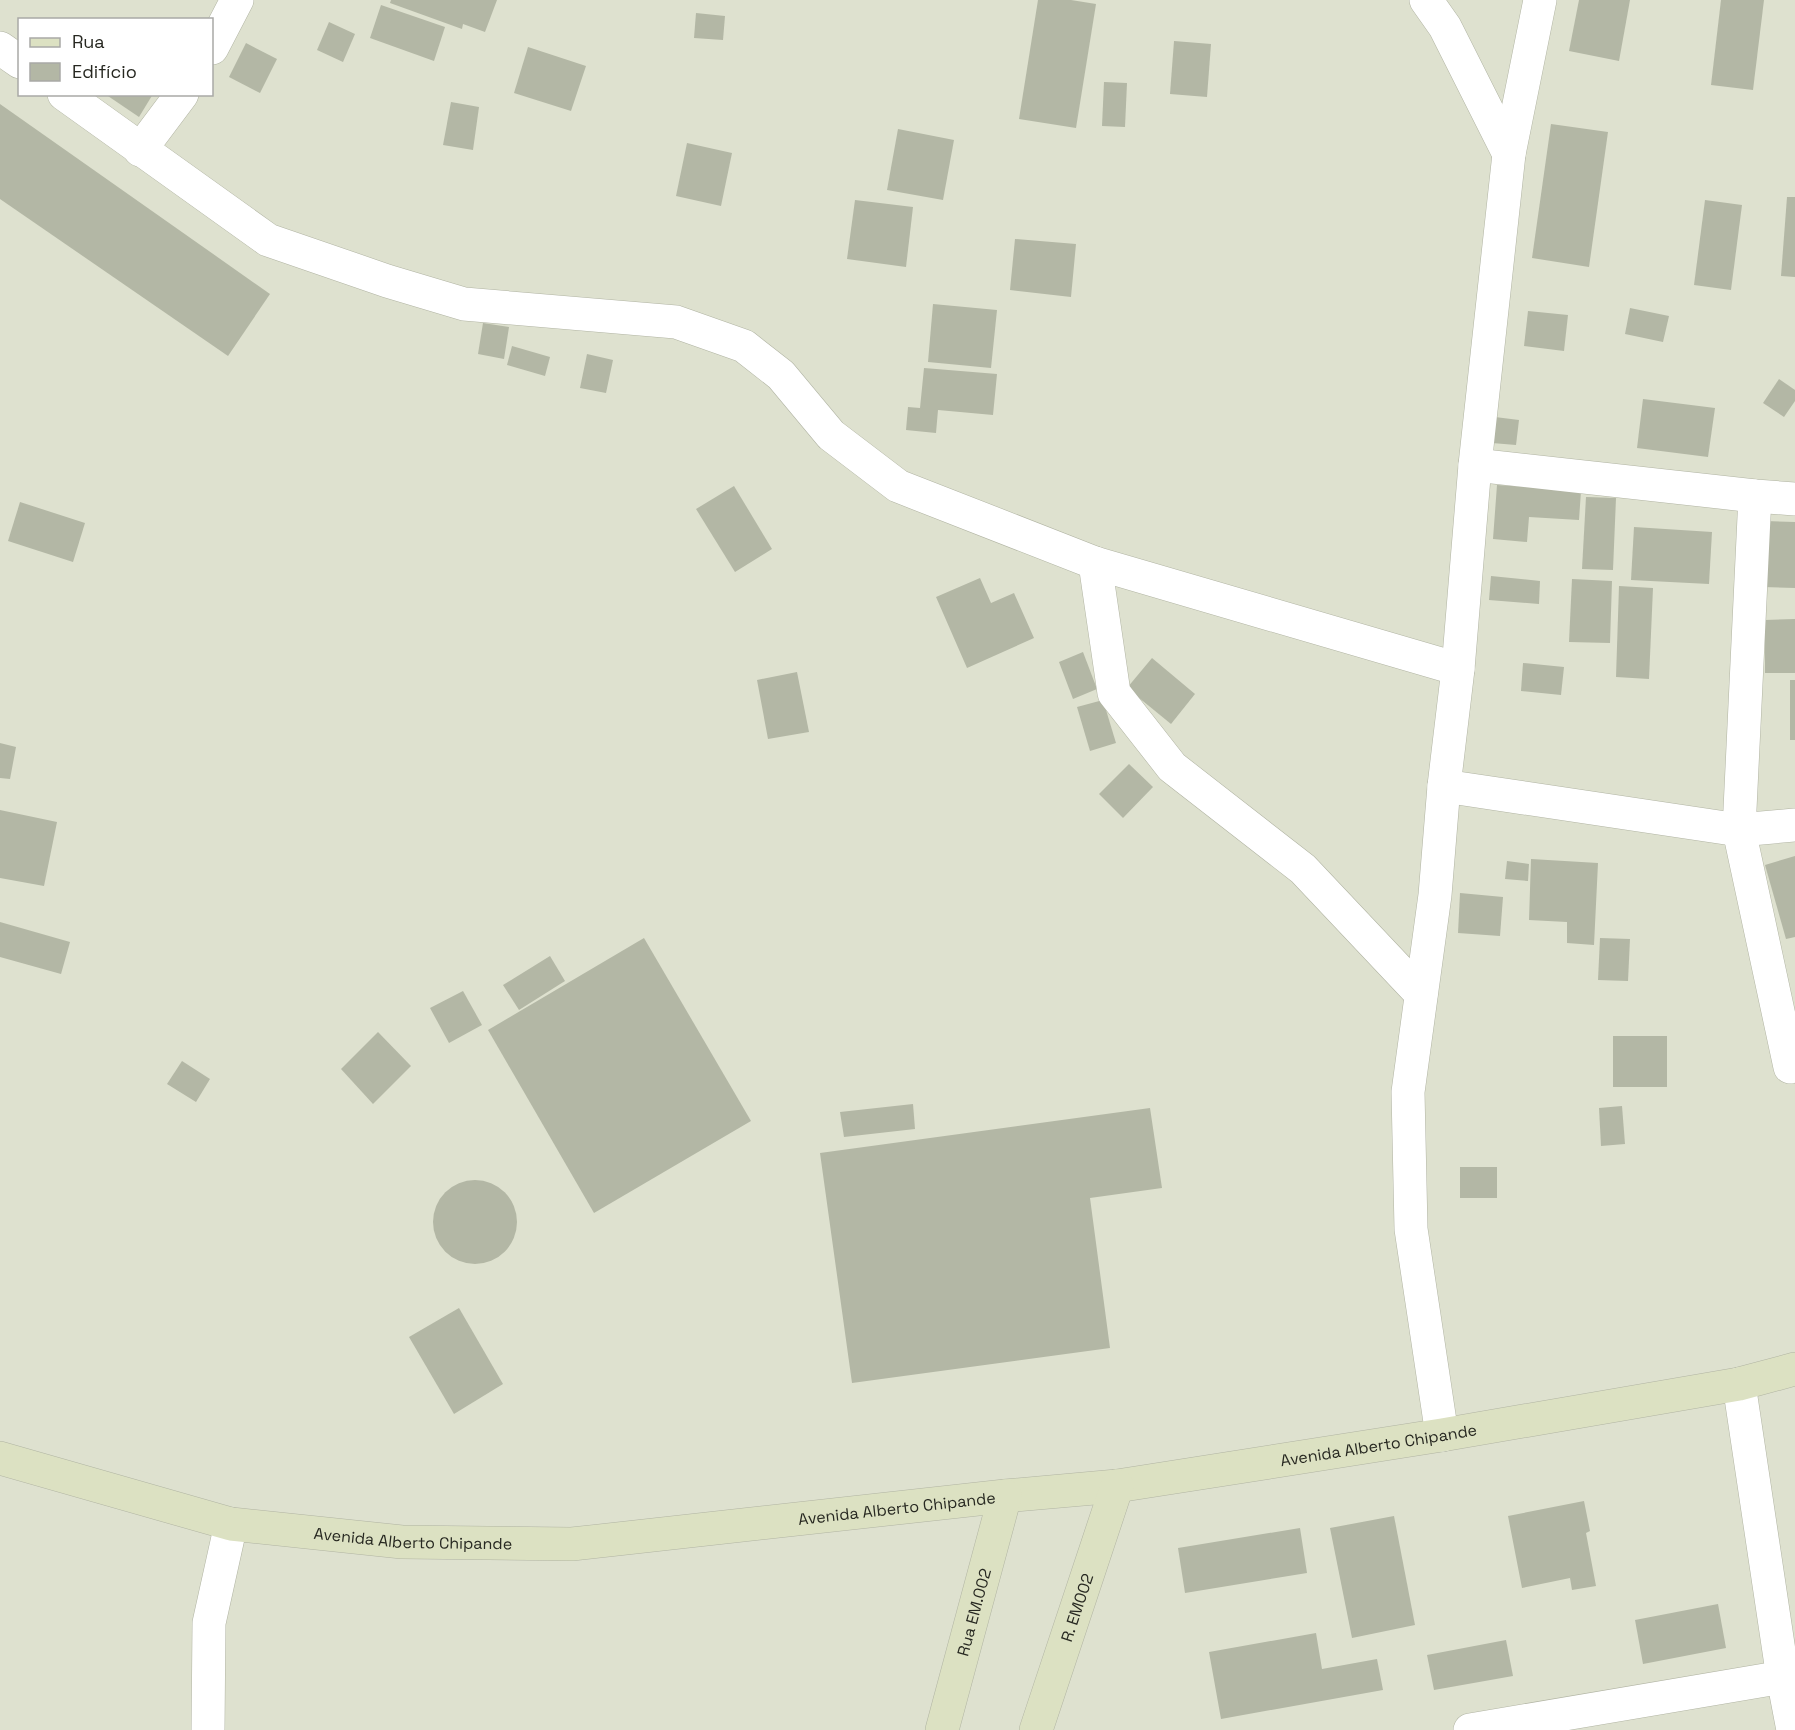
<svg xmlns="http://www.w3.org/2000/svg" width="1795" height="1730" font-family="'Space Grotesk',sans-serif">
<style>
.building{fill:#b3b7a5}
.lines{fill:none;stroke-linecap:round;stroke-linejoin:round}
.street-casing{stroke:#b1b4a3;stroke-width:34}
.secondary-casing{stroke:#b1b4a3;stroke-width:34}
.street{stroke:#fff;stroke-width:33}
.secondary{stroke:#dce1c2;stroke-width:33}
.labels{text-anchor:middle;stroke-width:6;stroke-linejoin:round;paint-order:stroke}
.street-label{font-size:16px;fill:#272821;stroke:#fff}
</style>
<rect width="100%" height="100%" fill="#dee1cf"/>
<!-- building -->
<g class="building">
<path d="M391 0H497L485 32 463 24 462 29 390 3Z"/>
<path d="M1038 0H1071L1096 4 1076 128 1019 119Z"/>
<path d="M1579 0H1630L1619 61 1569 51Z"/>
<path d="M1721 0H1764L1753 90 1711 85Z"/>
<path d="M381 5 445 27 434 61 370 38Z"/>
<path d="M696 13 725 16 723 40 694 38Z"/>
<path d="M329 22 355 34 343 62 317 50Z"/>
<path d="M1174 41 1211 44 1207 97 1170 94Z"/>
<path d="M246 43 277 59 260 93 229 77Z"/>
<path d="M528 47 586 66 571 111 514 93Z"/>
<path d="M1104 82 1127 83 1125 127 1102 126Z"/>
<path d="M105 94H153L139 117Z"/>
<path d="M451 102 479 107 473 150 443 145Z"/>
<path d="M0 104 270 294 228 356 0 199Z"/>
<path d="M1551 124 1608 132 1589 267 1532 258Z"/>
<path d="M898 129 954 140 943 200 887 190Z"/>
<path d="M687 143 732 153 721 206 676 196Z"/>
<path d="M1787 197H1795V277L1781 276Z"/>
<path d="M855 200 913 207 906 267 847 259Z"/>
<path d="M1705 200 1742 205 1731 290 1694 285Z"/>
<path d="M1015 239 1076 244 1071 297 1010 290Z"/>
<path d="M933 304 997 310 991 368 928 362Z"/>
<path d="M1630 308 1669 316 1663 342 1625 334Z"/>
<path d="M1528 311 1568 315 1564 351 1524 346Z"/>
<path d="M483 323 509 327 504 359 478 354Z"/>
<path d="M512 346 550 357 545 376 507 365Z"/>
<path d="M587 354 613 360 606 393 580 388Z"/>
<path d="M924 368 997 374 993 415 938 410 936 433 906 430 908 407 920 408Z"/>
<path d="M1779 379 1795 390V401L1784 417 1763 403Z"/>
<path d="M1643 399 1715 408 1708 457 1637 448Z"/>
<path d="M1495 417 1519 420 1516 445 1492 443Z"/>
<path d="M1497 485 1581 491 1579 520 1529 517 1527 542 1493 539Z"/>
<path d="M734 486 772 549 735 572 696 509Z"/>
<path d="M1586 497 1616 498 1613 570 1582 569Z"/>
<path d="M20 502 85 523 73 562 8 541Z"/>
<path d="M1765 521 1795 522V588L1763 587Z"/>
<path d="M1634 527 1712 532 1709 584 1631 580Z"/>
<path d="M1491 576 1540 581 1539 604 1489 600Z"/>
<path d="M980 578 991 603 1014 593 1034 638 967 668 936 597Z"/>
<path d="M1572 579 1612 581 1610 643 1569 642Z"/>
<path d="M1619 586 1653 588 1649 679 1616 677Z"/>
<path d="M1795 619V673H1765V620Z"/>
<path d="M1083 652 1097 689 1073 699 1059 662Z"/>
<path d="M1152 658 1195 694 1171 724 1127 688Z"/>
<path d="M1523 663 1564 667 1561 695 1521 691Z"/>
<path d="M797 672 809 732 768 739 757 680Z"/>
<rect x="1790" y="680" width="5" height="60"/>
<path d="M1103 700 1116 743 1090 751 1077 707Z"/>
<path d="M0 743 16 747 10 779 0 778Z"/>
<path d="M1129 764 1153 787 1123 818 1099 794Z"/>
<path d="M0 810 57 822 44 886 0 878Z"/>
<path d="M1795 856V937L1786 939 1765 865Z"/>
<path d="M1531 859 1598 863 1594 945 1567 943V922L1529 920Z"/>
<path d="M1507 861 1529 864 1528 881 1505 879Z"/>
<path d="M1460 893 1503 897 1500 936 1458 933Z"/>
<path d="M0 922 70 942 61 974 0 957Z"/>
<path d="M644 938 751 1121 594 1213 488 1030Z"/>
<path d="M1600 938 1630 939 1628 981 1598 980Z"/>
<path d="M550 956 565 981 519 1010 503 985Z"/>
<path d="M463 991 482 1025 449 1043 430 1008Z"/>
<path d="M378 1032 411 1066 373 1104 341 1069Z"/>
<rect x="1613" y="1036" width="54" height="51"/>
<path d="M182 1061 210 1079 196 1102 167 1084Z"/>
<path d="M913 1104 915 1129 844 1137 840 1112Z"/>
<path d="M1622 1106 1625 1144 1601 1146 1599 1108Z"/>
<path d="M1150 1108 1162 1188 1090 1198 1110 1348 852 1383 820 1153Z"/>
<rect x="1460" y="1167" width="37" height="31"/>
<circle cx="475" cy="1222" r="42"/>
<path d="M459 1308 503 1384 454 1414 409 1337Z"/>
<path d="M1584 1501 1590 1531 1586 1533 1596 1586 1572 1590 1570 1578 1522 1588 1508 1516Z"/>
<path d="M1394 1516 1415 1625 1352 1638 1330 1528Z"/>
<path d="M1300 1528 1307 1573 1185 1593 1178 1548Z"/>
<path d="M1718 1604 1726 1648 1643 1664 1635 1620Z"/>
<path d="M1316 1633 1322 1669 1377 1659 1383 1690 1221 1719 1209 1652Z"/>
<path d="M1506 1640 1513 1676 1434 1690 1427 1655Z"/>
</g>
<g class="lines">
<!-- street casing -->
<g class="street-casing">
<g id="street">
<path d="M1426 0 1445 27 1509 154"/>
<path d="M0 48 20 62"/>
<path d="M212 48 237 0"/>
<path d="M64 94 268 240 387 281 464 304 676 322 744 346 781 375 831 435 898 486 1095 563 1458 669"/>
<path d="M140 150 182 94"/>
<path d="M1475 465 1755 496 1795 499"/>
<path d="M1755 496 1739 830 1790 1067"/>
<path d="M1095 563 1114 693 1172 767 1303 869 1421 994"/>
<path d="M1444 786 1739 830 1795 825"/>
<path d="M1739 1384 1783 1678 1793 1730"/>
<path d="M1442 1435 1411 1229 1408 1092 1435 895 1444 786 1458 669 1475 465 1509 154 1540 0"/>
<path d="M208 1730 209 1623 231 1524"/>
<path d="M1470 1730 1795 1675"/>
</g>
</g>
<!-- secondary casing -->
<g class="secondary-casing">
<g id="secondary">
<path id="s1" d="M0 1458 231 1524 402 1542 572 1544 1005 1496 1117 1486 1442 1435 1739 1384 1795 1369"/>
<path id="s2" d="M942 1730 1005 1496"/>
<path id="s3" d="M1036 1730 1117 1486"/>
</g>
</g>
<!-- street -->
<use href="#street" class="street"/>
<!-- secondary -->
<use href="#secondary" class="secondary"/>
</g>
<g class="labels">
<!-- street labels -->
<g class="street-label">
<text dy="6" stroke="none"><textPath href="#s1" startOffset="1395">Avenida Alberto Chipande</textPath></text>
<text dy="6" stroke="none"><textPath href="#s1" startOffset="909">Avenida Alberto Chipande</textPath></text>
<text dy="6" stroke="none"><textPath href="#s1" startOffset="423">Avenida Alberto Chipande</textPath></text>
<text dy="6" stroke="none"><textPath href="#s3" startOffset="129">R. EM002</textPath></text>
<text dy="6" stroke="none"><textPath href="#s2" startOffset="122">Rua EM.002</textPath></text>
</g>
</g>
<!-- legend -->
<rect x="18" y="18" width="195" height="78" fill="#ffffff" stroke="#a9a9a6" stroke-width="1.5"/>
<rect x="30" y="38" width="30" height="9" fill="#dce1c2" stroke="#a9a9a6" stroke-width="1.5"/>
<text x="72" y="48" font-size="18" fill="#272821">Rua</text>
<rect x="30" y="63" width="30" height="18" fill="#b3b7a5" stroke="#a9a9a6" stroke-width="1.5"/>
<text x="72" y="78" font-size="18" fill="#272821">Edifício</text>
</svg>
